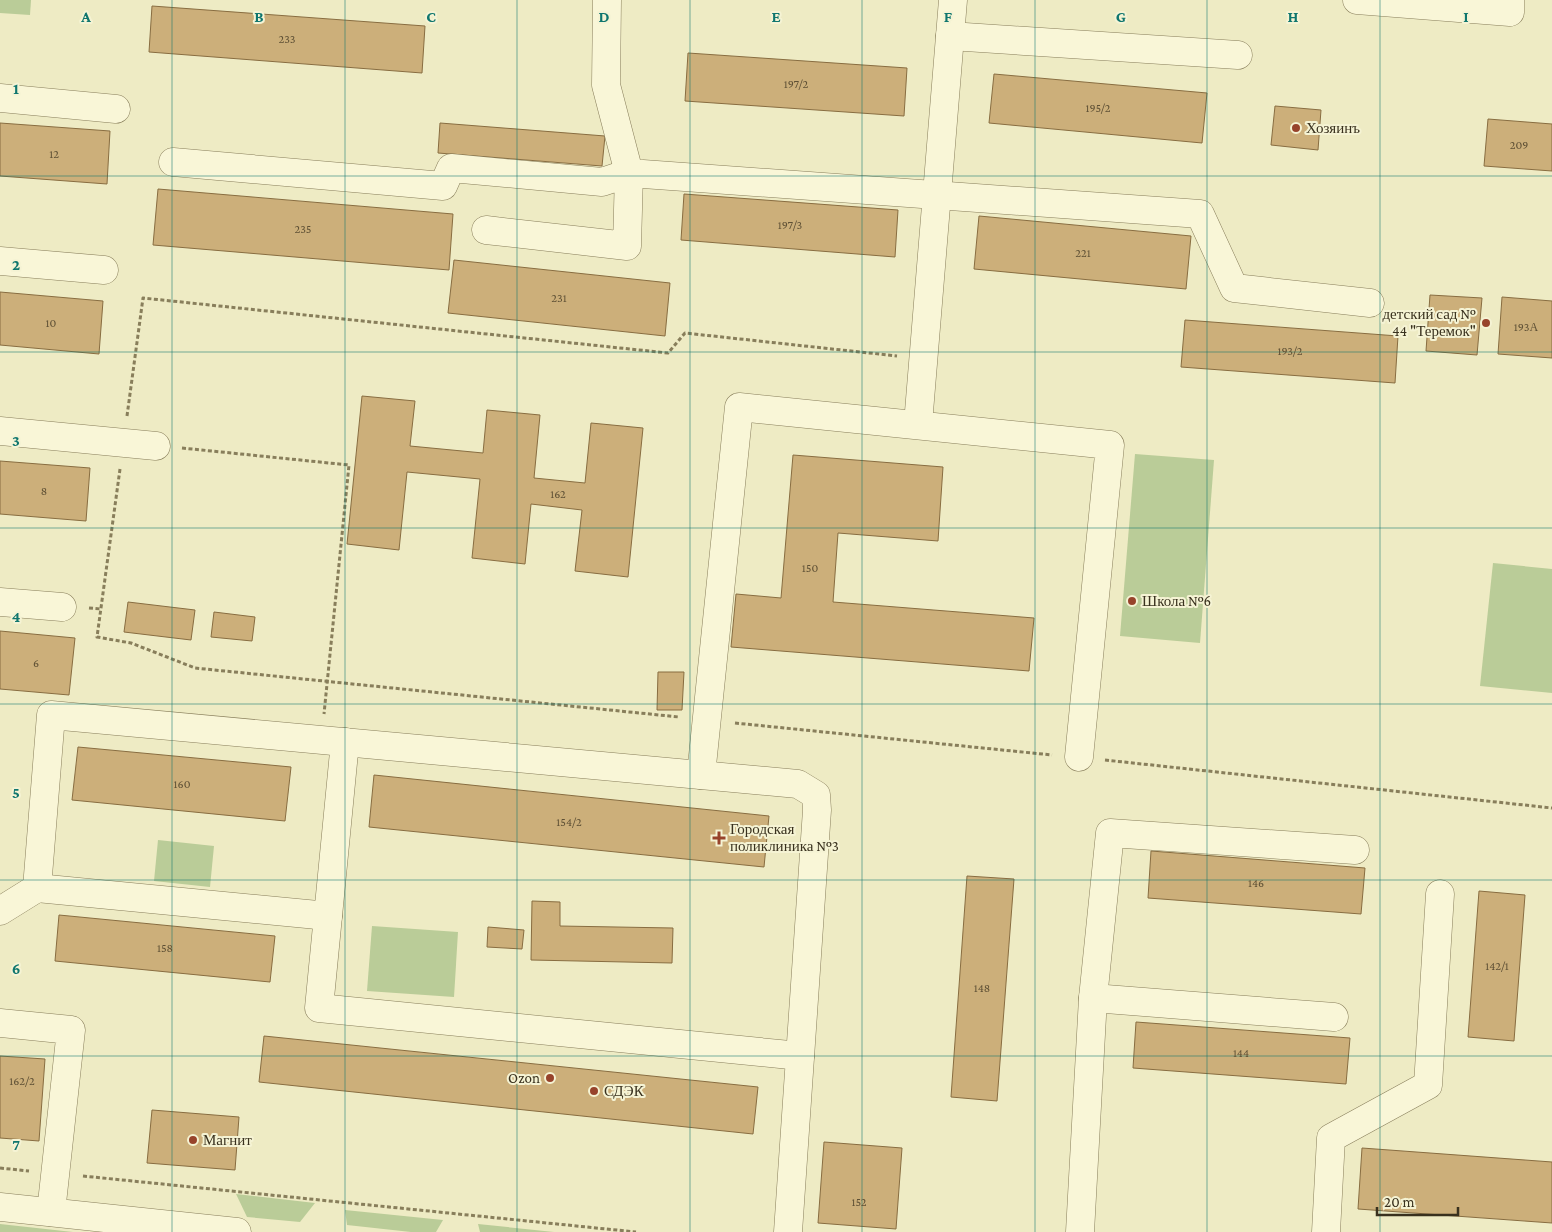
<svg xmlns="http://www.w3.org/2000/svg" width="1552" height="1232" font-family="'Crimson Pro',serif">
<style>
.green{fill:#bacc98}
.building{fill:#ccaf7a;stroke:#886d41}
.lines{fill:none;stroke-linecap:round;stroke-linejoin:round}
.minor-casing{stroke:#887e5b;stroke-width:29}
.path{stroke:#887e5b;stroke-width:3;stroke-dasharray:4 2.5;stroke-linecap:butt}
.minor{stroke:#f9f6d7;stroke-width:28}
.grid{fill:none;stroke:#0f766e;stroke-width:1;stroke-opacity:0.55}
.poi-dot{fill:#97432b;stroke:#f5f3d4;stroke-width:2}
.labels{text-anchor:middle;stroke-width:4;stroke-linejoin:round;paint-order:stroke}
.number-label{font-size:12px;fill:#5e5035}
.poi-label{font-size:15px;fill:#39311e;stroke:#f5f3d4;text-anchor:start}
.grid-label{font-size:16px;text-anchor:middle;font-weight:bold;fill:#0f766e;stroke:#f5f3d4;stroke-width:4;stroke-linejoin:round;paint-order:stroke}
</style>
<rect width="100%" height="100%" fill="#eeebc4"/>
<!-- green -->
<g class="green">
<path d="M0 0H31L30 15 0 13Z"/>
<path d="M1135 454 1214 460 1200 643 1120 636Z"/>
<path d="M1493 563 1552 569V693L1480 686Z"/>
<path d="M158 840 214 846 210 887 154 881Z"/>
<path d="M372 926 458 932 454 997 367 991Z"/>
<path d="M236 1194 315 1203 300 1222 247 1217Z"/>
<path d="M345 1210 443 1220 436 1232H411L347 1225Z"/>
<path d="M0 1224 73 1232H0Z"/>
<path d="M478 1224 554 1232H480Z"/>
</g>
<!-- building -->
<g class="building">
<path d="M152 6 425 26 422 73 149 52Z"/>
<path d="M688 53 907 68 904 116 685 101Z"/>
<path d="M994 74 1207 93 1202 143 989 123Z"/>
<path d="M1275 106 1321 110 1318 150 1271 145Z"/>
<path d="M1488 119 1552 124V171L1484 166Z"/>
<path d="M0 123 110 131 107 184 0 176Z"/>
<path d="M440 123 605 136 602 166 438 153Z"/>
<path d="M158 189 453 214 449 270 153 245Z"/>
<path d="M684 194 898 210 895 257 681 240Z"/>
<path d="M979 216 1191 236 1186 289 974 269Z"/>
<path d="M454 260 670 283 665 336 448 313Z"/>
<path d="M0 292 103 301 99 354 0 345Z"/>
<path d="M1430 295 1482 298 1477 355 1426 351Z"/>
<path d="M1502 297 1552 301V358L1498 354Z"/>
<path d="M1185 320 1398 336 1395 383 1181 367Z"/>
<path d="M362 396 415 401 410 446 483 453 487 410 540 415 534 478 585 483 591 423 643 428 628 577 575 571 582 510 531 504 525 564 472 558 480 479 407 472 399 550 347 544Z"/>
<path d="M793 455 943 467 938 541 838 533 833 602 1034 618 1029 671 731 647 736 594 781 598Z"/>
<path d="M0 461 90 468 86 521 0 514Z"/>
<path d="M128 602 195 610 191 640 124 632Z"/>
<path d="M214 612 255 617 252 641 211 637Z"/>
<path d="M0 631 75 638 69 695 0 689Z"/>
<path d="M658 672H684L682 710H657Z"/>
<path d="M78 747 291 767 285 821 72 800Z"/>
<path d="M374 775 769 816 764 867 369 827Z"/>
<path d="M1151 851 1365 868 1361 914 1148 898Z"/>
<path d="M967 876 1014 879 997 1101 951 1097Z"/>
<path d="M1479 891 1525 895 1514 1041 1468 1037Z"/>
<path d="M532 901 560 902V926L673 928 672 963 531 960Z"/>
<path d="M59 915 275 936 270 982 55 961Z"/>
<path d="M488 927 524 930 522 949 487 947Z"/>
<path d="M1136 1022 1350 1038 1346 1084 1133 1068Z"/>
<path d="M264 1036 758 1087 753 1134 259 1082Z"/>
<path d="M0 1056 45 1059 39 1141 0 1138Z"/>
<path d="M152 1110 239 1117 235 1170 147 1163Z"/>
<path d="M824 1142 902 1148 896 1229 818 1223Z"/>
<path d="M1362 1148 1552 1162V1223L1358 1209Z"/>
</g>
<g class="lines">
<!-- minor casing -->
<g class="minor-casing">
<g id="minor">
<path d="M607 0 606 85 629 173 1200 214 1234 288 1370 303"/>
<path d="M1357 0 1510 12V0"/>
<path d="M950 36 1238 55"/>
<path d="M0 98 116 109"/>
<path d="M173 162 443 186 451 168 602 182 629 173 627 246 486 230"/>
<path d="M0 261 104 270"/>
<path d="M918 424 953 0"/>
<path d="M0 431 156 446"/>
<path d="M0 602 62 607"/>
<path d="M345 742 319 1008 800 1056"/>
<path d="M701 775 739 407 1110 445 1079 757"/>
<path d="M37 888 328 916"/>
<path d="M0 911 37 888 51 715 798 784 816 795 817 810 788 1232"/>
<path d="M1093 998 1110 833 1355 850"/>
<path d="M0 1023 71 1030 51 1212"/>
<path d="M0 1207 237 1232"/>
<path d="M1080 1232 1093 998 1334 1017"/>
<path d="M1326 1232 1331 1138 1428 1085 1440 894"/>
</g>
</g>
<!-- path -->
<g class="path">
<path d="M127 416 143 298 668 353 685 333 897 356"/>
<path d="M182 448 349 465 324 714"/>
<path d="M120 469 97 637 131 643 195 668 679 717"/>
<path d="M89 608 101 609"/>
<path d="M735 723 1052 755"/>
<path d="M1105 760 1552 808"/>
<path d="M0 1168 29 1171"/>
<path d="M83 1176 636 1232"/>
</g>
<!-- minor -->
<use href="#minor" class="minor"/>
</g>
<!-- grid -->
<path class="grid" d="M172 0V1232M345 0V1232M517 0V1232M690 0V1232M862 0V1232M1035 0V1232M1207 0V1232M1380 0V1232M0 176H1552M0 352H1552M0 528H1552M0 704H1552M0 880H1552M0 1056H1552"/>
<!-- markers -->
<g class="poi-dot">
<circle cx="1296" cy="128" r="5"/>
<circle cx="1486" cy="323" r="5"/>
<circle cx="1132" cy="601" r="5"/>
<path d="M716.5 830.5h5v5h5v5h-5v5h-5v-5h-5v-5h5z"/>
<circle cx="550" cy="1078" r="5"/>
<circle cx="594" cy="1091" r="5"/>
<circle cx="193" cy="1140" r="5"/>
</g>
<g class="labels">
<!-- number labels -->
<g class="number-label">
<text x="287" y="43">233</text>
<text x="796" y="88">197/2</text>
<text x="1098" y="112">195/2</text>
<text x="1519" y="149">209</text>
<text x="54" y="158">12</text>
<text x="790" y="229">197/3</text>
<text x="303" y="233">235</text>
<text x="1083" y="257">221</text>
<text x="559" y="302">231</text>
<text x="51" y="327">10</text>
<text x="1526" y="331">193А</text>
<text x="1290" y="355">193/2</text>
<text x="44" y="495">8</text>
<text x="558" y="498">162</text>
<text x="810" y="572">150</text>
<text x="36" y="667">6</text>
<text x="182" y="788">160</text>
<text x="569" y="826">154/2</text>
<text x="1256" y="887">146</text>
<text x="165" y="952">158</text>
<text x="1497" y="970">142/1</text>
<text x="982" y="992">148</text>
<text x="1241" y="1057">144</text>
<text x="22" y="1085">162/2</text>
<text x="859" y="1206">152</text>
</g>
<!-- poi labels -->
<g class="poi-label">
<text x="1306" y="133">Хозяинъ</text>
<text x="1476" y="319" text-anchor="end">детский сад №<tspan x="1476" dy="17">44 "Теремок"</tspan></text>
<text x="1142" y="606">Школа №6</text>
<text x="730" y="834">Городская<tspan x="730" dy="17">поликлиника №3</tspan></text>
<text x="540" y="1083" text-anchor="end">Ozon</text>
<text x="604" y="1096">СДЭК</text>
<text x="203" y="1145">Магнит</text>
</g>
</g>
<g class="grid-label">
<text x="86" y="22">A</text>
<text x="259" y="22">B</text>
<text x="431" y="22">C</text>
<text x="604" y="22">D</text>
<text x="776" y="22">E</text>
<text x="948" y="22">F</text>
<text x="1121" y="22">G</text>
<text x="1293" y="22">H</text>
<text x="1466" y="22">I</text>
<text x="16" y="94">1</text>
<text x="16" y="270">2</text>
<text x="16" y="446">3</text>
<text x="16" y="622">4</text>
<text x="16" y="798">5</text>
<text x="16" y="974">6</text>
<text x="16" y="1150">7</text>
</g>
<!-- scale -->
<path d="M1377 1207v8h81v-8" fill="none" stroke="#39311e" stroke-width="2.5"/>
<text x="1384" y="1207" font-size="15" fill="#39311e" stroke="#f5f3d4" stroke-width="4" paint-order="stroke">20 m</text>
</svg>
